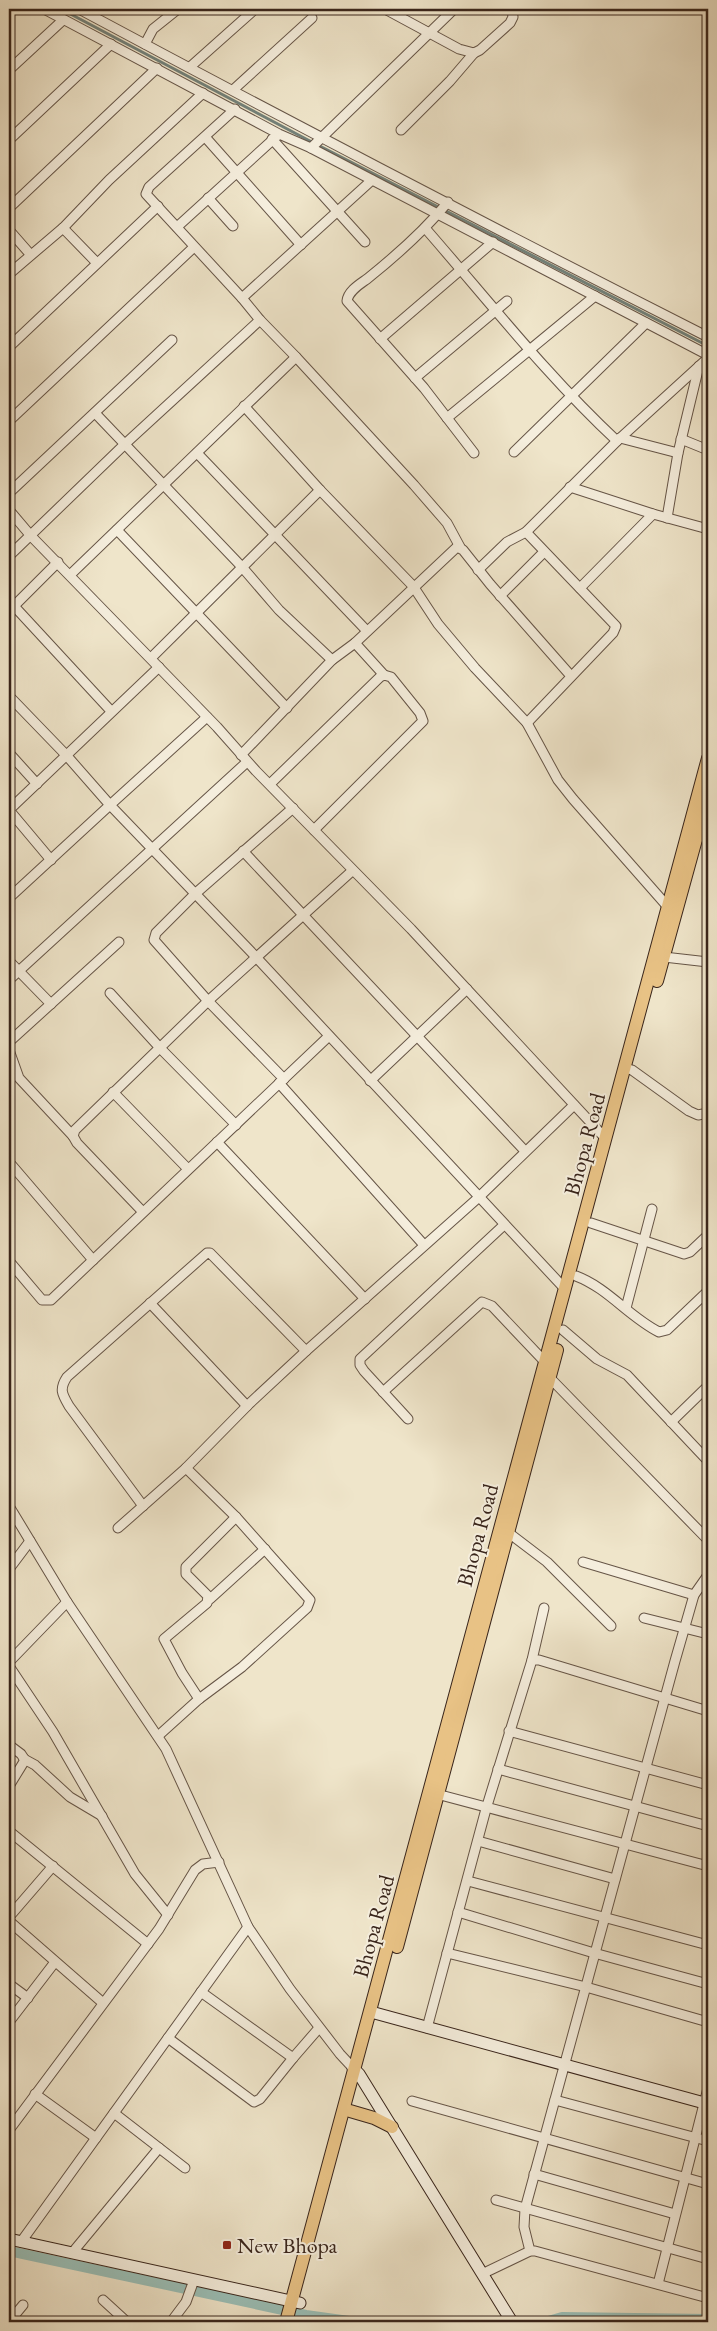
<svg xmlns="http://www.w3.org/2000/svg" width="717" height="2331" font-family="'EB Garamond',serif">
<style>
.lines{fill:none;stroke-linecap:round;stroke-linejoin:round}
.stream{stroke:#738179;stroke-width:3}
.canal{stroke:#9abfb7;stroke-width:10}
.street-casing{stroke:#665547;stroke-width:11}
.secondary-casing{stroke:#39251b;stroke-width:13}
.primary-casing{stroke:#39251b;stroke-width:14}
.street{stroke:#f5eedd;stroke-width:9}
.secondary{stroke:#f5eedd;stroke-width:11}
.primary{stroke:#e8c285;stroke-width:12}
.poi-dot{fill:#8f2418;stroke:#f5eedd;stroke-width:2}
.labels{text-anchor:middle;stroke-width:4;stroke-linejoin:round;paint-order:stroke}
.street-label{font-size:22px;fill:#39251b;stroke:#f5eedd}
.poi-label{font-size:22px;fill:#39251b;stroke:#f5eedd;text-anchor:start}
</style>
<rect width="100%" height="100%" fill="#efe5ca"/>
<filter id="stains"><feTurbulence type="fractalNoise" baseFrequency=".004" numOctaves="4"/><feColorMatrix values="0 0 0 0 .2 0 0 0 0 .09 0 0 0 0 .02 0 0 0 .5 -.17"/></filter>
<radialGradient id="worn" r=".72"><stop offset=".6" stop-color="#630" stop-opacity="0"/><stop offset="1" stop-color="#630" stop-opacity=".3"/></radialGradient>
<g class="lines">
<!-- stream -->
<path class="stream" d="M61 9 308 140 708 346"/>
<!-- canal -->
<g class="canal">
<path d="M9 2251 306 2315 356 2322"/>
<path d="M545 2322 562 2317 708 2319"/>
</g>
<!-- street casing -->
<g class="street-casing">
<g id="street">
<path d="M44 9 279 134 311 148 708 355"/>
<path d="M79 9C288 121 497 230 708 337"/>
<path d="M385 9 459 49 474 53 480 50 510 23 513 17 512 9"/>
<path d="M145 44 153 29 178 9"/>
<path d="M190 67 255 9"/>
<path d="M9 70 63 20"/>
<path d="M233 90 312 18"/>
<path d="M235 109 149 187 146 194 242 298 260 320 296 357 414 485 447 523 460 547"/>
<path d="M401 130 450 81 474 53"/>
<path d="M206 138 301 245"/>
<path d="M272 139 365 242"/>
<path d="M9 140 111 44"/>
<path d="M311 148 454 9"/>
<path d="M208 198 233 226"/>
<path d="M448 202C424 231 397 255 367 279 360 284 348 291 347 301L424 388 474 453"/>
<path d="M9 208 157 68"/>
<path d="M177 227 277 136"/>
<path d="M63 228 97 263"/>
<path d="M425 228C488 300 547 376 617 441"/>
<path d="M9 230 30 254"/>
<path d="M9 274 63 228 109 180 203 93"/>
<path d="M242 298 372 180"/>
<path d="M380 339 493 242"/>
<path d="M9 347 158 206"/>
<path d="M415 378 507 301"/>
<path d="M244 406 320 490 413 586 438 624 475 668 527 723 558 780 573 799 668 907"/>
<path d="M95 413 242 567 279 610 332 660"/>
<path d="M447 418 595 296"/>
<path d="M9 421 194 247"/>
<path d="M620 438 678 453"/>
<path d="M681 439 708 450"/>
<path d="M514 452 646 323"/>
<path d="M197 453 367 631"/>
<path d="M570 487 653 514 708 529"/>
<path d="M9 493 172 340"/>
<path d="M9 510 31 536 217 727 256 771 411 929 606 1139"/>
<path d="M667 518 678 453 699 366"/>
<path d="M117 530 287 708"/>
<path d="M526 532 616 626 613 633 527 723"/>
<path d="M9 556 125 444 260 320"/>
<path d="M478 570 507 542 526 532 617 441 708 358"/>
<path d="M71 574 296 357"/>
<path d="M580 588 653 514"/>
<path d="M500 596 543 553"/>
<path d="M14 606 111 711"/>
<path d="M9 611 58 562"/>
<path d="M355 643 384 675"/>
<path d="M151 658 320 490"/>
<path d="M9 696 67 756 110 805 9 898"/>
<path d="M207 717 110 805 256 957 565 1289"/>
<path d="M9 753 37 784"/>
<path d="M241 755 332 660 355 643 457 547 463 550 490 584 571 676"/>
<path d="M270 784 380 677 384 675 391 677 420 713 423 721 314 830"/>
<path d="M698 835 708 839"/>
<path d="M243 851 525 1151"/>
<path d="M51 860 9 810 159 667"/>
<path d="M664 957 708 962"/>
<path d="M9 961 51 1004"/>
<path d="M9 980 247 762"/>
<path d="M110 993 161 1049 236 1125"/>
<path d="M9 1042 119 942"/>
<path d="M9 1050 19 1078 73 1136"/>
<path d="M625 1068 632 1070 689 1111 698 1115 708 1113"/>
<path d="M284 1079 208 1001 154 940 156 933 196 893 293 808"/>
<path d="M370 1081 467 989"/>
<path d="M279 1083 424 1245"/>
<path d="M113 1092 188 1169"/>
<path d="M217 1142 365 1299"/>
<path d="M9 1162 93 1260"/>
<path d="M142 1211 77 1143 73 1136 75 1130 208 1001 352 871"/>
<path d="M591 1223 684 1254 690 1252 708 1235"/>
<path d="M9 1261 42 1300H51L329 1036"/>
<path d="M576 1276C608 1288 629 1317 659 1332L667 1330 708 1291"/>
<path d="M150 1303 247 1406"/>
<path d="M626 1308 652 1209"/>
<path d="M563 1330 597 1359 627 1375 708 1461"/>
<path d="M306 1351 478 1198 574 1105"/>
<path d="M550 1378 708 1540"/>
<path d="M383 1392 482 1302 492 1306 545 1362"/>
<path d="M408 1419 364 1371 360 1365V1359L504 1225"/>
<path d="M671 1422 708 1386"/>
<path d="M9 1506 67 1602 166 1749 248 1927 290 1989 340 2054 353 2068"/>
<path d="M143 1506 69 1406C62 1394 59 1389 67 1377L207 1253H210L306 1351 249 1404 186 1468"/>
<path d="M118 1528 186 1468 236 1517 310 1600 307 1608 242 1667 199 1699 158 1736"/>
<path d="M509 1533 547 1562 611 1626"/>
<path d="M583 1562 694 1595"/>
<path d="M9 1569 30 1541"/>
<path d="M210 1599 265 1549"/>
<path d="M644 1618 708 1634"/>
<path d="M532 1660 544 1608"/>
<path d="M9 1662 67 1602"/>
<path d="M9 1666 53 1732 135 1874 168 1915"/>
<path d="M199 1699 182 1673 164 1639 207 1603 208 1596 186 1574V1567L236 1517"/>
<path d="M509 1731 708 1785"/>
<path d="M9 1745 21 1754 25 1760 9 1786"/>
<path d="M24 1759 35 1765 70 1797 102 1816"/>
<path d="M498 1769 708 1826"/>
<path d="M433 1793 708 1866"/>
<path d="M9 1831 148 1944"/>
<path d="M478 1841 615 1879"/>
<path d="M468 1881 708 1945"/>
<path d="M458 1912 594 1953 708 1984"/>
<path d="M9 1917 53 1866"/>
<path d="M9 1921 103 2003"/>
<path d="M447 1953 586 1987 708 2022"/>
<path d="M9 1984 28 1998"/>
<path d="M201 1992 293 2058 319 2028"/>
<path d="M9 2022 55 1962"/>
<path d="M427 2028 486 1809 532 1660H539L708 1711"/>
<path d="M168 2038 254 2102 260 2099 293 2058"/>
<path d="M35 2094 96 2138"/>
<path d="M555 2100 708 2141"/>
<path d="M412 2101 708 2184"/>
<path d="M114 2113 185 2168"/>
<path d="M9 2130 159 1929 195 1870 203 1864 219 1862"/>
<path d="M534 2174 675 2214"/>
<path d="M496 2200 708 2259"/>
<path d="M21 2242 248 1927"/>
<path d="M530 2251 524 2227 525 2209 675 1661 694 1595 708 1575"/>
<path d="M72 2253 159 2148"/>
<path d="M482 2274 530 2251H535L708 2298"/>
<path d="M658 2284 708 2088"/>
<path d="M103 2300 127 2322"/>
<path d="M9 2322 23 2305"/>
<path d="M171 2322 186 2302 194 2280"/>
</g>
</g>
<!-- secondary casing -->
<g class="secondary-casing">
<g id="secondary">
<path d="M371 2012 708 2104"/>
<path d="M353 2068 359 2074 512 2322"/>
<path d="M9 2239 300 2303"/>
</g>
</g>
<!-- primary casing -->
<g class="primary-casing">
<g id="primary">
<path d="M657 981 708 796"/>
<path d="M397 1947 557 1350"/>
<path d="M350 2111 374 2118 392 2127"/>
<path d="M286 2322 708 758"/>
</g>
</g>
<!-- street -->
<use href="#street" class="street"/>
<!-- secondary -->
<use href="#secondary" class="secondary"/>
<!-- primary -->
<use href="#primary" class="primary"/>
</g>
<!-- markers -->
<rect class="poi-dot" x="222" y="2240" width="10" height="10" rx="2.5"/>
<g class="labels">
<!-- street labels -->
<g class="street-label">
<text transform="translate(584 1144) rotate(-75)" y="8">Bhopa Road</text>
<text transform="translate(477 1535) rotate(-75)" y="8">Bhopa Road</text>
<text transform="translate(373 1926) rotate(-75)" y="8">Bhopa Road</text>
</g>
<!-- poi labels -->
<g class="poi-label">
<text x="237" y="2253">New Bhopa</text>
</g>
</g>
<!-- margin -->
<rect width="717" height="2331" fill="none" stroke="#efe5ca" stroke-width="30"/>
<rect x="10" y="10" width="697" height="2311" fill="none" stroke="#39251b" stroke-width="2.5"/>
<rect x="15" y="15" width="687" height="2301" fill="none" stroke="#39251b"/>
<rect width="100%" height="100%" filter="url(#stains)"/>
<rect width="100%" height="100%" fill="url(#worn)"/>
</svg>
